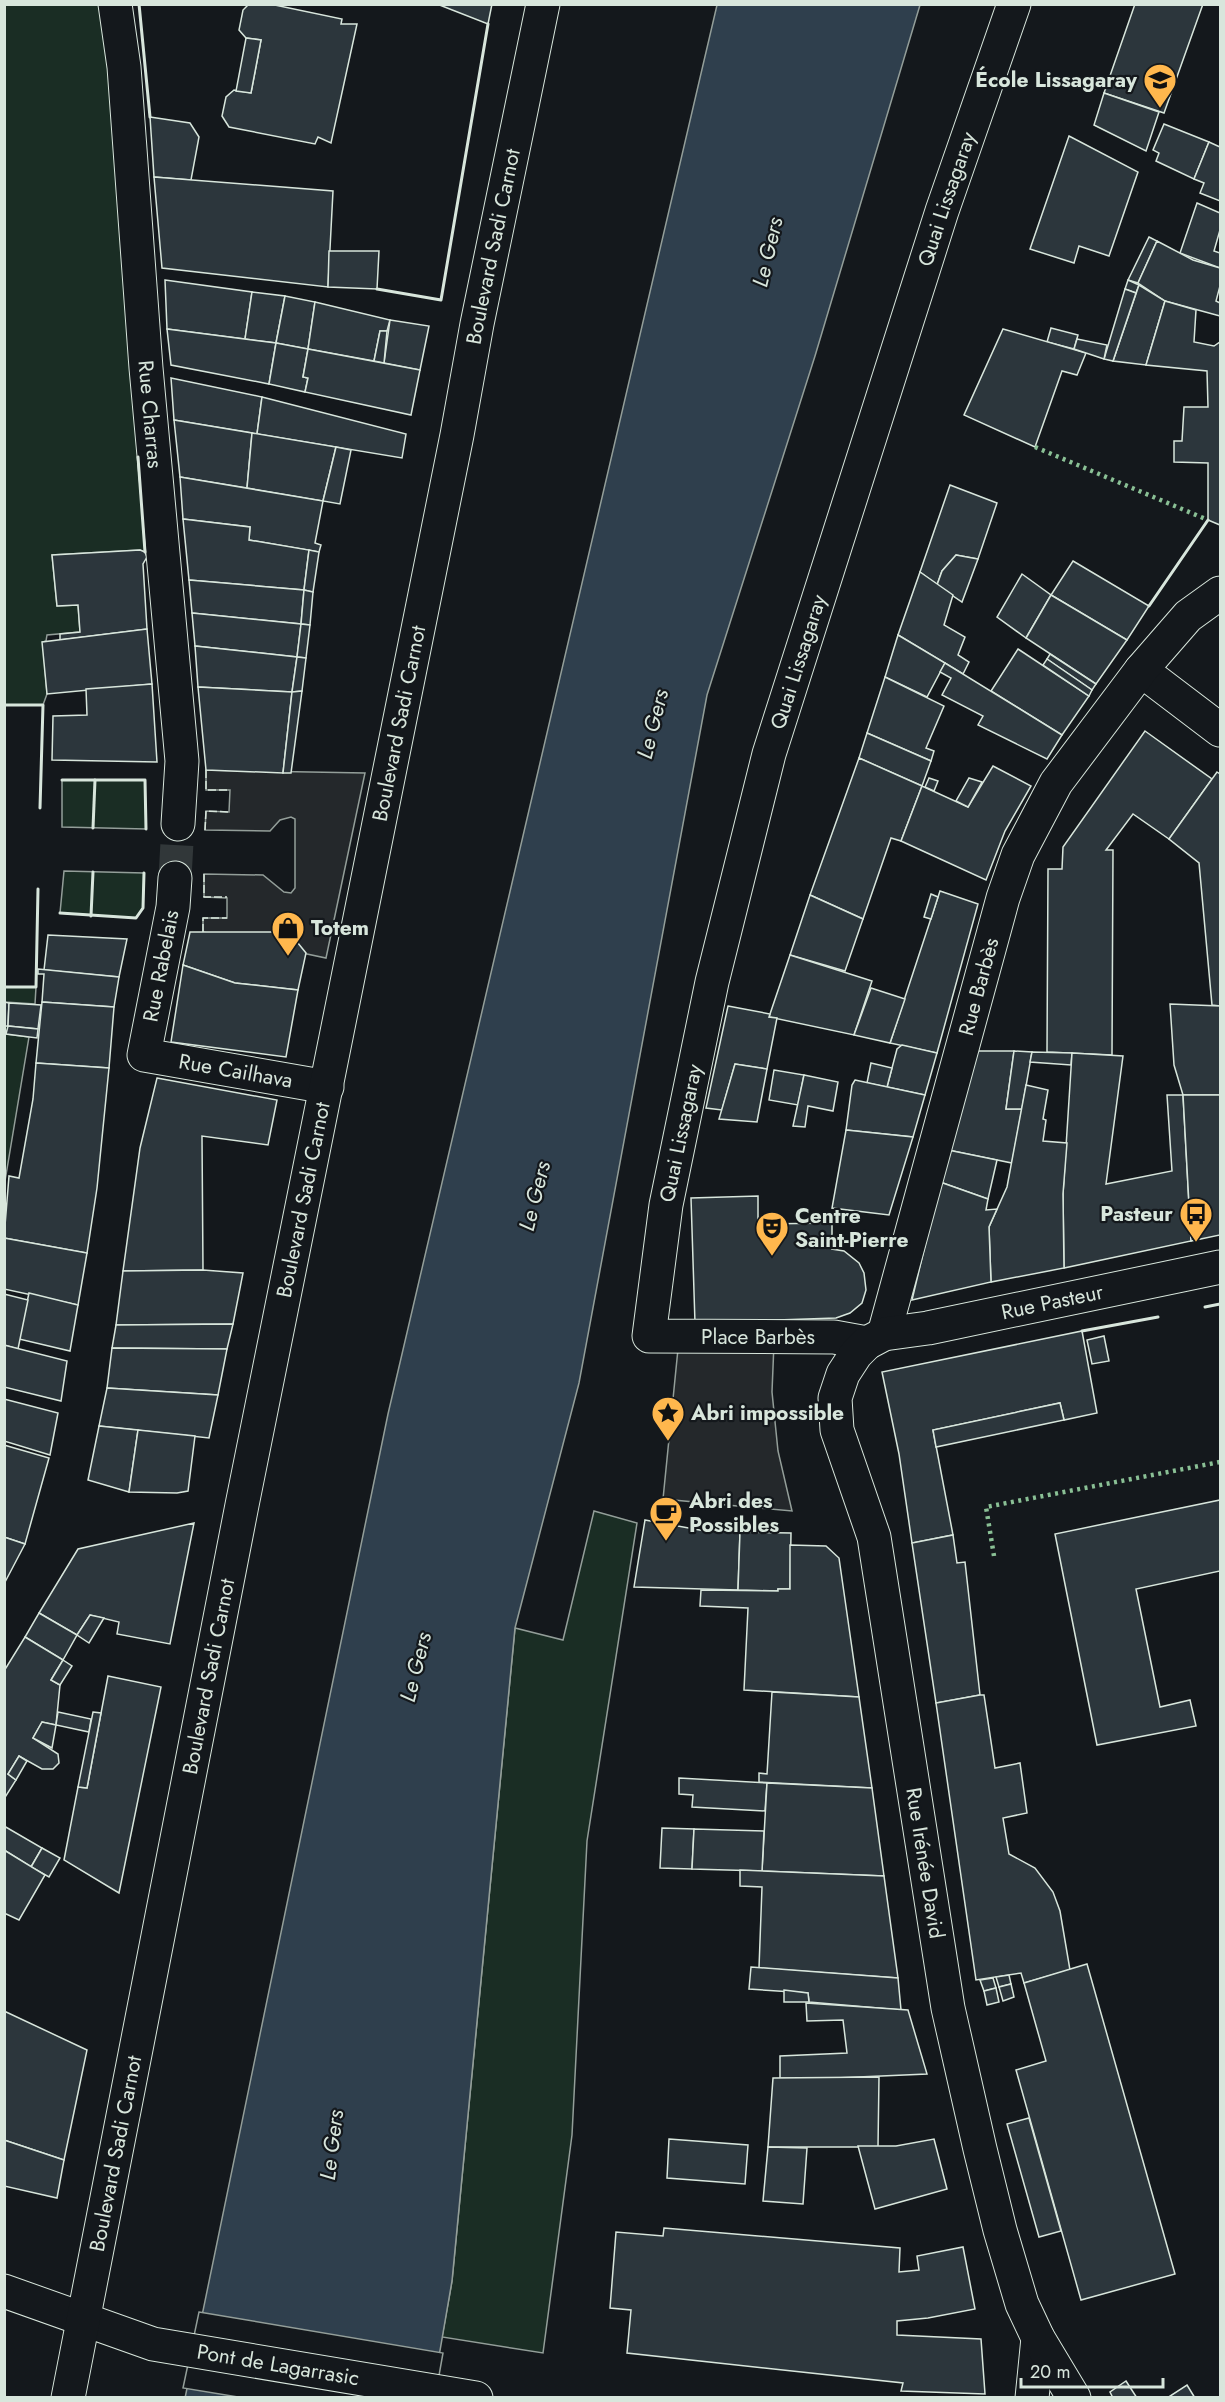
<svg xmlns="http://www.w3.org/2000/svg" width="1225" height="2402" font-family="Jost,sans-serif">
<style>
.green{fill:#1a2d24;stroke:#939e99;stroke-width:1.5}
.parking{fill:#24282b;stroke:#939e99;stroke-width:1.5}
.water{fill:#2f3f4d;stroke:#939e99;stroke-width:1.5}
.pier{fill:#14181c;stroke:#939e99;stroke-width:1.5}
.building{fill:#2c363c;stroke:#d8e6dc;stroke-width:1.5}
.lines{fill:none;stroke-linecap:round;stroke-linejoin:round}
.street-tunnel{stroke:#313739;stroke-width:33;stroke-dasharray:33 16;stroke-linecap:butt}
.street-casing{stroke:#d8e6dc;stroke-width:35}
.secondary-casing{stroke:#d8e6dc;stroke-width:35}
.primary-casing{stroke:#d8e6dc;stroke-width:35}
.street{stroke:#14181c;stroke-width:33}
.secondary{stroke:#14181c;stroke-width:33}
.primary{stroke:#14181c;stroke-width:33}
.hedge{stroke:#8ac095;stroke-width:4.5;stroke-dasharray:3 4.5;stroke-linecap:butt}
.fence{stroke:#d8e6dc;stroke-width:1.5;stroke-dasharray:8 3;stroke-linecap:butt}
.wall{stroke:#d8e6dc;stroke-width:3}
.labels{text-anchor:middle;stroke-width:4.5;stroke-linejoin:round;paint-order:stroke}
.poi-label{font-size:21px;font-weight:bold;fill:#d8e6dc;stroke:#14181c;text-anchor:start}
.street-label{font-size:21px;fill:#d8e6dc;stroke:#14181c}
.water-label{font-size:22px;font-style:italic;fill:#d8e6dc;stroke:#14181c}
</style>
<rect width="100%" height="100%" fill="#14181c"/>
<!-- green -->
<g class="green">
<path d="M5 5H99L109 69 145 552 140 550 52 555 57 606 78 605 80 632 47 635 46 641 43 642 47 694 43 705H5Z"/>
<path d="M62 780H145L146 829 62 827Z"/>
<path d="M64 871 144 873 143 908 136 918 60 913Z"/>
<path d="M5 987H36L35 1004 5 1002Z"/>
<path d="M5 1026H8L7 1034 29 1037 5 1181Z"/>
<path d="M594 1511 637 1523 587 1841 572 2135 543 2353 442 2337 452 2281 515 1628 563 1640Z"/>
</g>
<!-- parking -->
<g class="parking">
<path d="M206 770 365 773 326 958 203 932V918H227V898L204 897V874L263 875 284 892 291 893 295 888V819L291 817 280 820 270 831 205 830 206 811 229 812 230 790H206Z"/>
<path d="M774 1343 772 1392 778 1451 792 1511 663 1499 678 1349Z"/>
</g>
<!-- water -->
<path class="water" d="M717 5H920L815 356 707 695 579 1383 515 1628 452 2281 432 2397 185 2398 388 1414Z"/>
<!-- pier -->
<path class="pier" d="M199 2312 443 2353 435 2398 238 2397 183 2388Z"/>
<!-- building -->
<g class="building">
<path d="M249 4H270L342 19 341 24H357L331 143 318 137 315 144 229 127 222 116 226 97 234 90 251 93 261 40 246 38 239 30 243 10Z"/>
<path d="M437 4H492L488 24Z"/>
<path d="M1135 4H1203L1164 113 1104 93Z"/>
<path d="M246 38 261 40 251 93 236 91Z"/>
<path d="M1104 93 1159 112 1146 151 1094 125Z"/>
<path d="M150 117 190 123 199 137 191 180 154 177Z"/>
<path d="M1164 124 1209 142 1194 179 1156 161 1159 153 1153 150Z"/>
<path d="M1069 136 1138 172 1109 256 1079 246 1074 263 1030 249Z"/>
<path d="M1209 142 1220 147V201L1200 193 1204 183 1194 179Z"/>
<path d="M154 177 333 191 328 287 162 268Z"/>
<path d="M1197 203 1220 213V230L1214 251 1220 253V268L1180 253Z"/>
<path d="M1149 237 1157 241 1138 283 1128 280Z"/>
<path d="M1157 241 1193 260 1220 268V286L1216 301 1220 303V316L1165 301 1138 283Z"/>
<path d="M329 251H379L377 289 328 287Z"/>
<path d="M165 280 252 292 245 339 167 329Z"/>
<path d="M1128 280 1139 285 1136 293 1125 289Z"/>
<path d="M1139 285 1165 301 1146 365 1113 361Z"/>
<path d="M1125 289 1136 293 1113 361 1104 359Z"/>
<path d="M252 292 285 296 276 343 245 339Z"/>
<path d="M285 296 315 302 308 349 276 343Z"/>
<path d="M1165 301 1196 310 1194 342 1214 346 1220 342V525L1208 520V463L1174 462V441H1182L1184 407H1208L1207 371 1146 365Z"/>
<path d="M315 302 390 320 387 331H380L374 361 308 349Z"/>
<path d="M390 320 429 326 420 370 384 363Z"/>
<path d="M1051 328 1078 335 1074 349 1047 342Z"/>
<path d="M167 329 276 343 269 384 171 365Z"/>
<path d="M1003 329 1086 353 1077 375 1062 371 1035 447 964 415Z"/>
<path d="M380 331H387L384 363 374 361Z"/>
<path d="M1077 339 1107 345 1104 359 1074 349Z"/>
<path d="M276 343 308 349 303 377 308 378 305 392 269 384Z"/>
<path d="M308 349 420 370 411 415 305 392 308 378 303 377Z"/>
<path d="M171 378 262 397 257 434 174 420Z"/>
<path d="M262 397 406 434 402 458 257 434Z"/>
<path d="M174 420 252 433 247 488 180 477Z"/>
<path d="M252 433 336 447 323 501 247 488Z"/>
<path d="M336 447 351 450 340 504 323 501Z"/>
<path d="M180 477 323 501 315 543 321 545 319 552 249 540 250 527 183 519Z"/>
<path d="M950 485 997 503 978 559 956 555 942 571 937 585 920 572Z"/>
<path d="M183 519 250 527 249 540 309 550 304 590 189 580Z"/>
<path d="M140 550 145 552 147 557 143 564 147 629 60 640V634L80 632 78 605 57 606 52 555Z"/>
<path d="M309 550 319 552 313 592 304 590Z"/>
<path d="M956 555 978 559 962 602 937 585 942 571Z"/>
<path d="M1073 561 1149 606 1127 640 1051 595Z"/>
<path d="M920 572 953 595 944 625 965 637 958 655 969 662 963 674 898 635Z"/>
<path d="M1022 574 1051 595 1026 638 997 617Z"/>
<path d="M189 580 304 590 301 624 192 613Z"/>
<path d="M304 590 313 592 310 625 301 624Z"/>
<path d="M1051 595 1127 640 1096 684 1026 638Z"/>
<path d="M192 613 301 624 297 657 195 646Z"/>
<path d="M301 624 310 625 306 658 297 657Z"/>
<path d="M147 629 152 684 47 694 42 642Z"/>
<path d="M898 635 945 663 927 697 885 677Z"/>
<path d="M195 646 297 657 292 692 198 687Z"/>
<path d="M1018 649 1089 696 1062 735 991 691Z"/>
<path d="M1050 654 1096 684 1092 690 1047 659Z"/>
<path d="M297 657 306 658 302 691 292 692Z"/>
<path d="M1047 659 1092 690 1089 696 1043 665Z"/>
<path d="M945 663 1062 735 1047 759 978 725 983 716 942 695 951 678 940 672Z"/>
<path d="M885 677 944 706 926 748 934 751 931 761 867 733Z"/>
<path d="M152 684 157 762 52 760 53 716 87 715 86 689Z"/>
<path d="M198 687 292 692 283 773 206 770Z"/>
<path d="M302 691 291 773H283L292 692Z"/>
<path d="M1145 731 1212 779 1169 839 1133 814 1106 850H1113L1112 1055 1047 1052 1048 869H1062L1063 847Z"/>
<path d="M867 733 931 761 922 786 859 758Z"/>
<path d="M859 758 922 786 901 841 891 838 863 919 810 895Z"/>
<path d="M993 766 1031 786 1005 831 986 880 901 841 922 786 968 807Z"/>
<path d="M1217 772 1220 774V1006L1212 1005 1199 863 1169 839Z"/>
<path d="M929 778 938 781 934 791 925 787Z"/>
<path d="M969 778 982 782 968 807 956 801Z"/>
<path d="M940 891 978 904 937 1053 890 1043Z"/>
<path d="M931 894 938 897 931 919 924 917Z"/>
<path d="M810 895 863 919 845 971 790 955Z"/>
<path d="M190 932H289L306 953 298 990 235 983 183 965Z"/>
<path d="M48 935 127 939 119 977 44 970Z"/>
<path d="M790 955 872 981 854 1035 769 1017Z"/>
<path d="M183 965 235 983 298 990 286 1057 171 1042Z"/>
<path d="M38 969 119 977 114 1007 42 1002 44 974H38Z"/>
<path d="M871 988 905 999 890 1043 854 1035Z"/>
<path d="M4 1002 9 1003 8 1026H4Z"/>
<path d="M42 1002 114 1007 109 1068 36 1063Z"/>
<path d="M9 1003 41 1005 38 1029 8 1026Z"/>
<path d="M1170 1004 1220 1006V1095H1183L1174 1065Z"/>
<path d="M728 1006 770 1014 769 1017 777 1018 767 1069 735 1064 722 1110 706 1108Z"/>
<path d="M8 1026 38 1029 37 1038 6 1034Z"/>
<path d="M902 1045 937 1053 925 1095 887 1087 897 1049Z"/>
<path d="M975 1051H1014L1006 1109H1022L1012 1163 948 1150Z"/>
<path d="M1014 1051 1032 1052 1022 1109H1006Z"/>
<path d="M1032 1052 1072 1053 1071 1065 1030 1062Z"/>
<path d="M1072 1053 1123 1056 1106 1184 1172 1171 1167 1095H1183L1191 1241 1064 1268 1063 1194Z"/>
<path d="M36 1063 109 1068 97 1188 87 1253 4 1238 9 1176 19 1178 33 1099Z"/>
<path d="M871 1063 892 1068 887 1087 867 1083Z"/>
<path d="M735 1064 767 1069 757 1122 719 1119Z"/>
<path d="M774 1070 804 1075 798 1105 769 1100Z"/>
<path d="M804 1075 838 1082 833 1111 808 1106 805 1127 793 1126Z"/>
<path d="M157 1078 277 1100 268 1145 202 1136 203 1270 123 1271 140 1148Z"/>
<path d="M855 1080 925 1095 913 1137 846 1130 852 1085Z"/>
<path d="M1026 1085 1048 1090 1043 1119 1046 1120 1043 1141 1067 1143 1063 1194 1064 1268 991 1282 989 1227 1007 1187Z"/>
<path d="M1183 1095H1220V1235L1191 1241Z"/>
<path d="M846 1130 913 1137 889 1215 832 1208Z"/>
<path d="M948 1150 997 1160 988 1199 940 1182Z"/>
<path d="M940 1182 988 1199 986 1210 997 1209 989 1227 991 1282 912 1300Z"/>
<path d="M758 1196V1224L832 1223V1249L844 1251 859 1263 864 1273 866 1290 862 1303 850 1313 836 1318 695 1323 691 1198Z"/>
<path d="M4 1238 87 1253 78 1305 4 1289Z"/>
<path d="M203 1270 243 1273 233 1324 116 1325 123 1271Z"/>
<path d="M29 1293 78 1305 70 1351 19 1339Z"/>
<path d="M4 1294 28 1300 18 1349 4 1345Z"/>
<path d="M233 1324 227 1349 112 1348 116 1325Z"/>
<path d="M1082 1331 1097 1413 1064 1420 1060 1403 933 1430 953 1535 912 1543 899 1454 882 1372Z"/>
<path d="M1104 1336 1109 1361 1092 1364 1087 1340Z"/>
<path d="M4 1345 67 1361 61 1401 4 1387Z"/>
<path d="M112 1348 227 1349 218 1395 107 1388Z"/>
<path d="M107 1388 218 1395 209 1438 99 1426Z"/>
<path d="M4 1399 58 1413 50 1455 4 1441Z"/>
<path d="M1060 1403 1064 1420 936 1447 933 1430Z"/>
<path d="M99 1426 138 1430 129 1492 88 1480Z"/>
<path d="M138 1430 195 1436 188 1491 177 1493 129 1492Z"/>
<path d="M4 1445 49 1458 25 1544 4 1537Z"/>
<path d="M1220 1500V1571L1136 1589 1160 1707 1190 1700 1196 1726 1097 1745 1055 1534Z"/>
<path d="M645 1520 705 1531 740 1532 738 1590 634 1587Z"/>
<path d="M194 1523 170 1644 117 1634 119 1622 90 1615 77 1635 39 1613 78 1549Z"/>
<path d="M740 1532 791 1533 790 1589H778V1591L738 1590Z"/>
<path d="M953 1535 957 1563 965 1562 980 1695 936 1703 912 1543Z"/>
<path d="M4 1537 25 1544 4 1584Z"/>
<path d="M790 1545 826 1546 839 1558 859 1697 744 1690 748 1608 700 1606 701 1590 778 1591V1589H790Z"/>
<path d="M39 1613 77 1635 63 1660 25 1637Z"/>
<path d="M90 1615 104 1618 89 1643 77 1635Z"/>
<path d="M25 1637 63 1660 51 1680 60 1685 56 1725 42 1722 33 1738 58 1754 59 1763 53 1769H42L19 1756 8 1774 16 1780 4 1799V1671Z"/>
<path d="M63 1660 72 1666 60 1685 51 1680Z"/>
<path d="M108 1676 161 1687 119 1893 64 1860 78 1787 87 1788Z"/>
<path d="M772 1692 859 1697 872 1788 759 1782V1773L767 1774Z"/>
<path d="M980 1695H984L995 1768 1020 1763 1027 1813 1003 1818 1009 1854 1035 1868 1053 1892 1060 1911 1070 1970 1024 1983 1021 1973 976 1980 936 1703Z"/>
<path d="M58 1712 91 1719 89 1732 56 1725Z"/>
<path d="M93 1712 101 1713 87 1788 78 1787Z"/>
<path d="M42 1722 56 1725 52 1748 33 1738Z"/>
<path d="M19 1756 27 1761 16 1780 8 1774Z"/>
<path d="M679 1778 767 1783 765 1811 692 1807 693 1795 679 1794Z"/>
<path d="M767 1783 872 1788 884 1876 762 1871Z"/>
<path d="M4 1826 42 1848 31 1867 4 1850Z"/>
<path d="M662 1828 694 1829 692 1869 660 1868Z"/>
<path d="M694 1829 764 1831 762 1871 692 1869Z"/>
<path d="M42 1848 60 1858 49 1877 31 1867Z"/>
<path d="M4 1850 45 1875 19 1920 4 1913Z"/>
<path d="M740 1870 884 1876 898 1978 759 1968 762 1887 740 1886Z"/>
<path d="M1087 1964 1175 2274 1081 2300 1016 2070 1046 2061 1024 1983Z"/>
<path d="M751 1967 898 1978 901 2010 809 2002 808 1993 749 1989Z"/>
<path d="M1009 1975 1011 1984 999 1987 996 1977Z"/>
<path d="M993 1978 996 1988 984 1991 980 1980Z"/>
<path d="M1011 1984 1014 1997 1003 2001 999 1987Z"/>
<path d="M996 1988 999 2002 987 2005 984 1991Z"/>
<path d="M784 1990 808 1993 809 2002H784Z"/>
<path d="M806 2003 908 2010 927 2074 812 2079 780 2078V2056L847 2053 843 2020 807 2021Z"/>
<path d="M4 2011 87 2050 64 2160 4 2140Z"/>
<path d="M879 2077 878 2147H768L773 2078Z"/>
<path d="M1029 2118 1061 2231 1039 2237 1007 2124Z"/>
<path d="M669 2139 748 2145 745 2184 667 2178Z"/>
<path d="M934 2139 947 2189 875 2209 858 2146H896Z"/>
<path d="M4 2140 64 2160 57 2198 4 2186Z"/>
<path d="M768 2147 807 2148 803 2204 763 2201Z"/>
<path d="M664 2228 900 2248 899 2272 919 2270 917 2256 963 2247 975 2309 928 2318 897 2321V2335L981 2339 985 2394 901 2391 903 2383 627 2353 631 2310 610 2308 616 2232 663 2236Z"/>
<path d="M1126 2381 1137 2398H1113L1110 2392Z"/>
<path d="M1187 2385 1195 2398H1167Z"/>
</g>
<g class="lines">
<!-- street-tunnel -->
<path class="street-tunnel" d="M175 878 178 824"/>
<!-- street casing -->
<g class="street-casing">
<g id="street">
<path id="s1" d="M115 4 124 67 146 368 182 761 178 824"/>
<path d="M1141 670 1220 730"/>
<path id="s2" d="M175 878 173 907 144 1055 327 1087"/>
<path id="s3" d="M884 1334 1003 898 1018 855 1056 783 1141 670 1188 616 1220 593"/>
<path id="s4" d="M867 1343 834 1337 649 1336 666 1205 712 982 769 754 942 211 1014 4"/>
</g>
</g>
<!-- secondary casing -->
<g class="secondary-casing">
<g id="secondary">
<path id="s5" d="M4 2291 153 2344 476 2398"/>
<path d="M1032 2398 1038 2338"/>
<path id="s6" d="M1074 2398 1038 2338 1022 2304 1000 2230 980 2149 948 2008 874 1537 837 1430 835 1398 843 1374 856 1354 867 1343 884 1334 928 1328 1220 1267"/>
</g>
</g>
<!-- primary casing -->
<g class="primary-casing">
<g id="primary">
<path id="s7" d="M68 2398 242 1505 457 435 477 324 543 4"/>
</g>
</g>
<!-- street -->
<use href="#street" class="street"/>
<!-- secondary -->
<use href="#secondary" class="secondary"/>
<!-- primary -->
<use href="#primary" class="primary"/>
<!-- hedge -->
<g class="hedge">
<path d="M1035 447 1208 520"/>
<path d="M994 1556 986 1507 1220 1462"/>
</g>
<!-- fence -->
<g class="fence">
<path d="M206 770V790H230"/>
<path d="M205 830 206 811 229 812"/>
<path d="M204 874V897H227"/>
<path d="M203 932V918H227"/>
</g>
<!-- wall -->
<g class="wall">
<path d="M139 4 150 117"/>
<path d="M377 289 441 300 488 24"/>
<path d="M138 457 145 552"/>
<path d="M1149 606 1208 520"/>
<path d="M4 705H43L40 808"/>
<path d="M62 780H145L146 829"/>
<path d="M93 828 95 780"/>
<path d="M60 913 136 918 143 908 144 873"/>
<path d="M91 916 93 872"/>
<path d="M4 987H36L38 889"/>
<path d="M1205 1307 1220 1304"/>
<path d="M1082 1331 1158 1317"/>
</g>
</g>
<!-- icons -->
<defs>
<g id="school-pin" transform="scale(1.725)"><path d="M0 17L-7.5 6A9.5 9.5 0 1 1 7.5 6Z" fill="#ffb74d" stroke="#14181c"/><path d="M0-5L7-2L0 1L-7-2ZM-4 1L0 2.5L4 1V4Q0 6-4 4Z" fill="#111"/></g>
<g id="shop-pin" transform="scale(1.725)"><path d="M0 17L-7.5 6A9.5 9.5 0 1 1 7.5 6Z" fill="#ffb74d" stroke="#14181c"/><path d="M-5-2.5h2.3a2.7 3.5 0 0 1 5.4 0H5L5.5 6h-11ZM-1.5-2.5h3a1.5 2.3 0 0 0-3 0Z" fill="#111"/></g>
<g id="bus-pin" transform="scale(1.725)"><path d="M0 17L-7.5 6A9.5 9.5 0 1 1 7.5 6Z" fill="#ffb74d" stroke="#14181c"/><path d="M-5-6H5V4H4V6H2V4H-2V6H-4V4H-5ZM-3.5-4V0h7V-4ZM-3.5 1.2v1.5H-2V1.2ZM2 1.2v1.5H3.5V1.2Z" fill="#111"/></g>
<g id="theatre-pin" transform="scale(1.725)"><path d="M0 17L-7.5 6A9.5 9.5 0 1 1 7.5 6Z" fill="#ffb74d" stroke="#14181c"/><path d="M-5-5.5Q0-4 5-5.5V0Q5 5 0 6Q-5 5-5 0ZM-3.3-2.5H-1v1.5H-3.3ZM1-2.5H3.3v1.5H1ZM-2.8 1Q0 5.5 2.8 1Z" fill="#111"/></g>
<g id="sight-pin" transform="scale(1.725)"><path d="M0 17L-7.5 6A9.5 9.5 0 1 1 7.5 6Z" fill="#ffb74d" stroke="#14181c"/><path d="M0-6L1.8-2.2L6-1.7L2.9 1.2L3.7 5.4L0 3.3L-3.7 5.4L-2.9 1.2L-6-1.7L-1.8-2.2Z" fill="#111"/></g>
<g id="cafe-pin" transform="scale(1.725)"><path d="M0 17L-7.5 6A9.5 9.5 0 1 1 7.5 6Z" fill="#ffb74d" stroke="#14181c"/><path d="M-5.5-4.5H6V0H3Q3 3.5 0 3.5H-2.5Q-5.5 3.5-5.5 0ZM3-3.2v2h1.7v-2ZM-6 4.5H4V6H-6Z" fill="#111"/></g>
</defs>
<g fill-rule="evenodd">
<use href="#school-pin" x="1160" y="80"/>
<use href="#shop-pin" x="288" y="928"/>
<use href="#bus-pin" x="1196" y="1214"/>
<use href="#theatre-pin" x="772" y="1228"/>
<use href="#sight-pin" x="668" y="1413"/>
<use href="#cafe-pin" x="666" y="1513"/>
</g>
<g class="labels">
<!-- poi labels -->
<g class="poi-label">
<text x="1137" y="87" text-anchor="end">École Lissagaray</text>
<text x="311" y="935">Totem</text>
<text x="1173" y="1221" text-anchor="end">Pasteur</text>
<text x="795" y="1223">Centre<tspan x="795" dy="24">Saint-Pierre</tspan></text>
<text x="691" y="1420">Abri impossible</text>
<text x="689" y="1508">Abri des<tspan x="689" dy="24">Possibles</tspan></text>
</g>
<!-- street labels -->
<g class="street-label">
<text dy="7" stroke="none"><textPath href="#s4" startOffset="1396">Quai Lissagaray</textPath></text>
<text dy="7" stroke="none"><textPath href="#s7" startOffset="2193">Boulevard Sadi Carnot</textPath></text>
<text dy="7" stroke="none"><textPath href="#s1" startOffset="412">Rue Charras</textPath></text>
<text dy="7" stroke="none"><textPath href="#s4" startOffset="910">Quai Lissagaray</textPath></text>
<text dy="7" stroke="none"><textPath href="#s7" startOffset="1707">Boulevard Sadi Carnot</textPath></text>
<text transform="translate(161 966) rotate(-79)" y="7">Rue Rabelais</text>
<text dy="7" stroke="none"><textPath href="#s3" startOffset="360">Rue Barbès</textPath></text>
<text dy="7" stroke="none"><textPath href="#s2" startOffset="273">Rue Cailhava</textPath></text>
<text dy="7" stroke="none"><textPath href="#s4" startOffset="424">Quai Lissagaray</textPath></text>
<text dy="7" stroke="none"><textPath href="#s7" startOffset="1221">Boulevard Sadi Carnot</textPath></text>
<text dy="7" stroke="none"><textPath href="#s6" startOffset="1290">Rue Pasteur</textPath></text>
<text x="758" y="1344">Place Barbès</text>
<text dy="7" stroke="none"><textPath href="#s7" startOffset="735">Boulevard Sadi Carnot</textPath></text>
<text transform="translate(925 1863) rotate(81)" y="7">Rue Irénée David</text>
<text dy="7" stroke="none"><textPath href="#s7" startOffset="249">Boulevard Sadi Carnot</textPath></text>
<text dy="7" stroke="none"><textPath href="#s5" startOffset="285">Pont de Lagarrasic</textPath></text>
</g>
<!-- water labels -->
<g class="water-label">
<text transform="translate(767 252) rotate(-77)" y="8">Le Gers</text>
<text transform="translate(652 724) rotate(-76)" y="8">Le Gers</text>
<text transform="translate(534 1196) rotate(-76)" y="8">Le Gers</text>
<text transform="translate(415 1667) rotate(-76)" y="8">Le Gers</text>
<text transform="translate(331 2145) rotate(-83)" y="8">Le Gers</text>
</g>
</g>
<!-- border -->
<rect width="1225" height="2402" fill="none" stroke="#d8e6dc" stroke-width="12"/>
<!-- scale -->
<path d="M1021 2378v9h142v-9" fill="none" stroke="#d8e6dc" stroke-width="3"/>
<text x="1030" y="2378" font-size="18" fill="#d8e6dc" stroke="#14181c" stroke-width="4.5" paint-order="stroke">20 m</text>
</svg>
